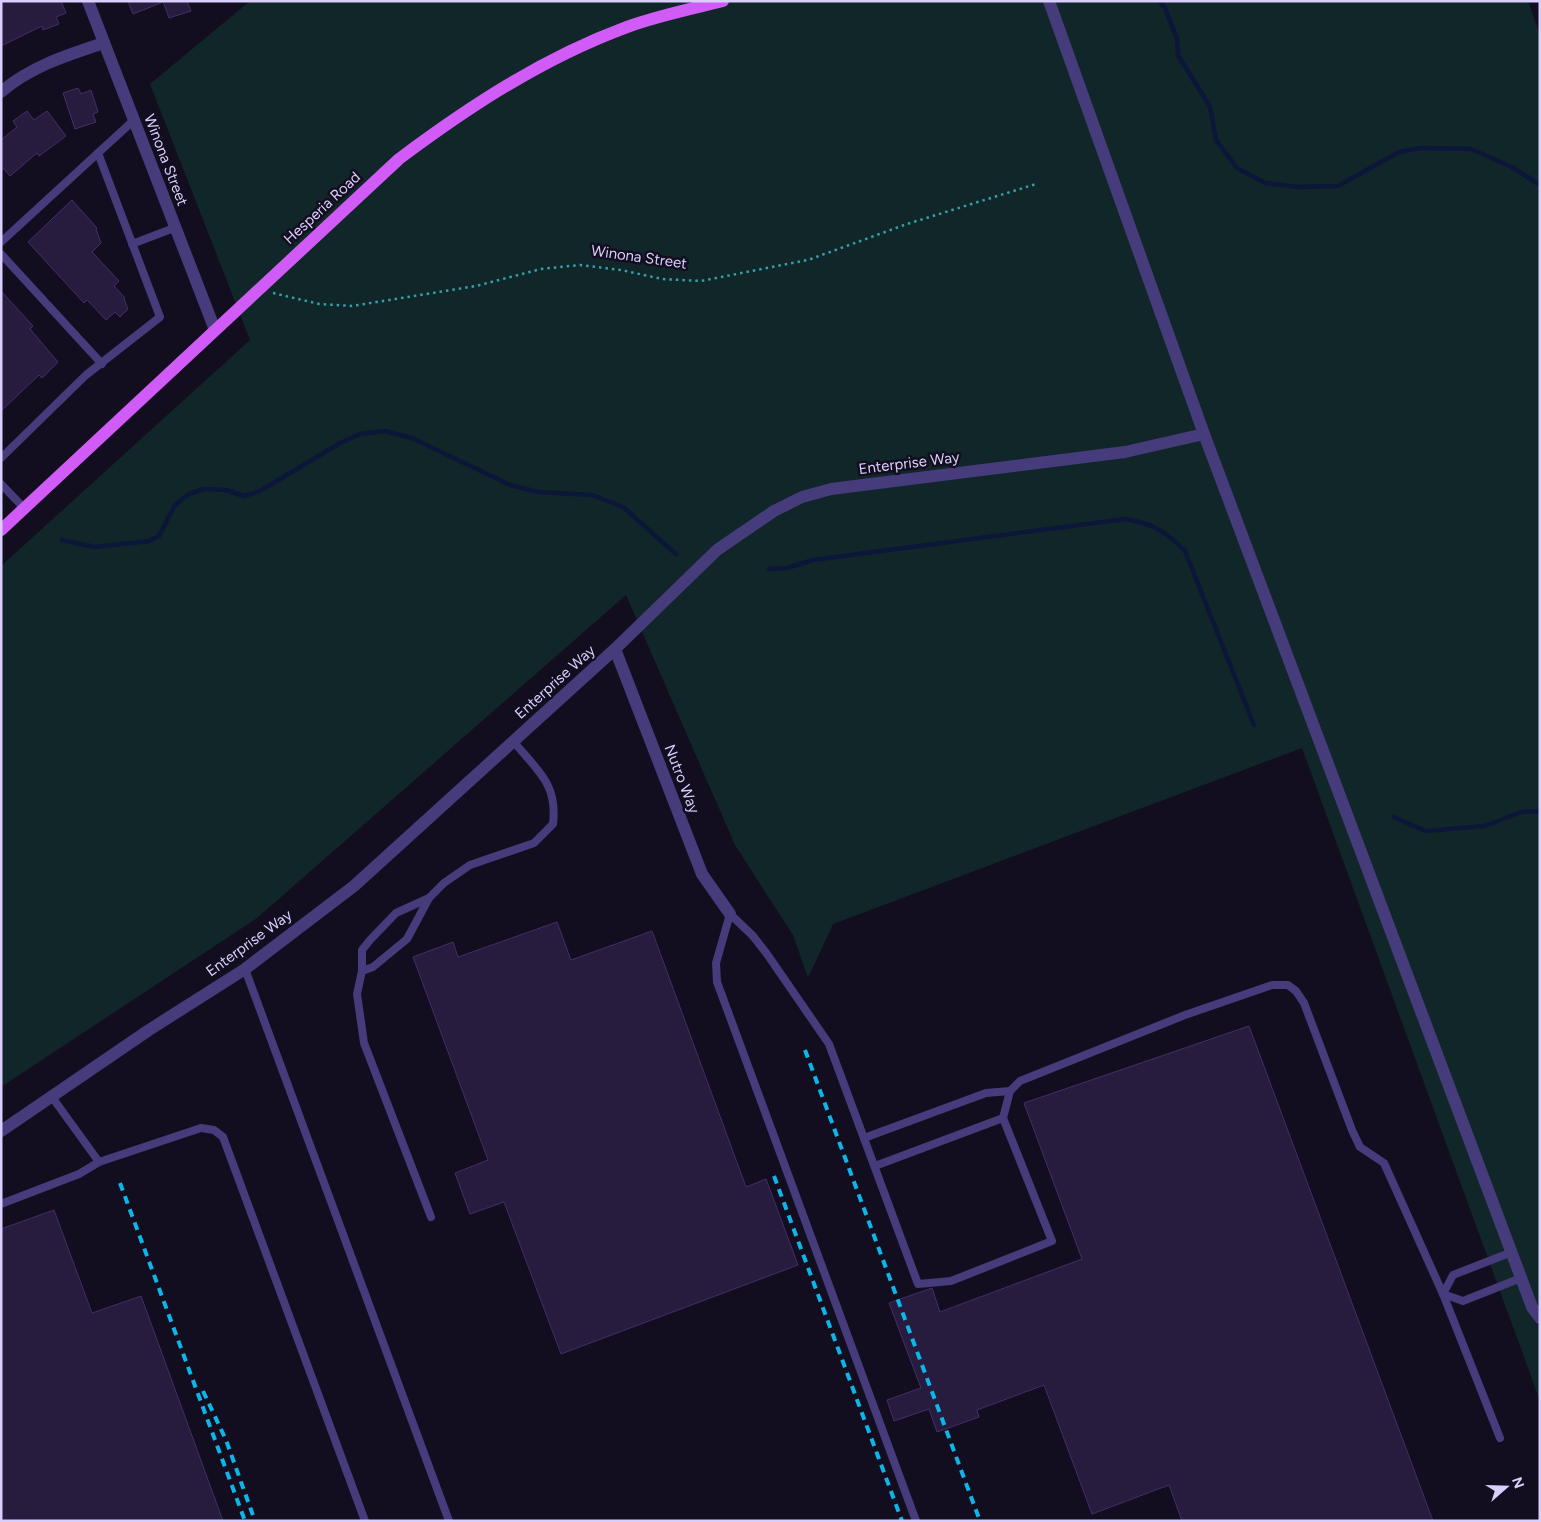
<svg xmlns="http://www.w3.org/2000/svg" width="1541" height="1522" font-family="Figtree,sans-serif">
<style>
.green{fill:#112628}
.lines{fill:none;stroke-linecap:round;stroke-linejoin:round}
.stream{stroke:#0c1639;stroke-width:4.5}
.building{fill:#271b3e;stroke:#422e69}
.path{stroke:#34a1aa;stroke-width:2.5;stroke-dasharray:2.5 4;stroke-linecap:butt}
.service{stroke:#463b7b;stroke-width:8}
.minor{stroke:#463b7b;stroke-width:12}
.primary{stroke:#d05bf6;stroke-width:12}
.rail{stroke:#0db6e9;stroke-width:4;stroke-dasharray:8 6;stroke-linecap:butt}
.labels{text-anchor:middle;stroke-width:5;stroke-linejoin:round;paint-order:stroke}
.street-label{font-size:15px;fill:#d9cefc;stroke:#130e1f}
</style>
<rect width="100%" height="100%" fill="#130e1f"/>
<!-- green -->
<path class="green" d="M250 1H1528L1540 35V1401L1302 748 833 924 808 978 793 935 735 845 626 595 257 918 1 1087V566L250 340 150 84Z"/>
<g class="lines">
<!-- stream -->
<g class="stream">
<path d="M1160 1 1165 8 1177 39 1178 55 1210 107 1216 140 1237 168 1265 183 1298 187 1338 186 1399 152 1421 148 1471 149 1512 167 1540 185"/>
<path d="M62 540 95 547 149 541 159 536 175 505 189 494 204 489 226 490 244 496 260 491 340 443 360 434 385 431 412 438 510 485 538 492 592 495 623 507 676 554"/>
<path d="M769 569 787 568 813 560 1125 519C1151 523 1167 532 1185 551L1254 725"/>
<path d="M1394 817 1425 831 1485 826 1521 812 1540 811"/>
</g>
</g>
<!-- building -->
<g class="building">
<path d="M1 1H61L66 13 56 17 59 24 43 30 42 26 1 46Z"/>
<path d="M128 1H163V2L133 14Z"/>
<path d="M163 1H187L191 11 169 18Z"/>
<path d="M78 88 81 94 91 90 98 112 93 114 96 122 75 129 63 93Z"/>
<path d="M27 111 34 120 47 111 66 136 39 156 37 153 10 176 1 166V140L17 127 13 121Z"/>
<path d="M72 200 97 228 96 229 101 243 92 252 119 281 114 286 125 298 124 299 128 309 120 317 115 312 106 320 87 300 84 303 28 242Z"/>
<path d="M1 291 33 326 30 329 58 362 42 378 39 375 1 411Z"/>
<path d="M557 922 571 960 652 931 746 1187 766 1179 798 1265 561 1354 504 1202 470 1214 455 1173 488 1160 413 957 453 942 458 957Z"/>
<path d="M1249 1026 1433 1521H1182L1169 1485 1092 1514 1044 1385 977 1410 979 1417 937 1432 929 1409 894 1421 887 1400 921 1388 889 1303 932 1288 940 1312 1082 1259 1024 1103Z"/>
<path d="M54 1210 92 1313 141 1296 223 1521H1V1229Z"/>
</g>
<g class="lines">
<!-- path -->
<path class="path" d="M273 293 319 304 352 306 476 286 541 269 580 265 621 270 662 279 701 281 808 260 907 224 1036 184"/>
<!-- service -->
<g class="service">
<path d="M1 242 134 120"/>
<path d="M132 244 174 228"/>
<path d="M1 254 102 364"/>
<path d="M1 458 86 375 160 317 98 153"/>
<path d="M1 484 24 508"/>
<path d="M429 898 396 913 370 940 362 950V971L357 994 364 1043 431 1217"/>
<path d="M245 969 449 1521"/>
<path d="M362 971 373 967 407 939 429 898 444 883 470 865 534 843 553 824C558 784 537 770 513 741"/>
<path d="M1003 1118 1010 1091 1020 1081 1185 1015 1272 985H1288L1296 991 1304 1003 1352 1130 1360 1147 1384 1163 1443 1294 1500 1438"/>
<path d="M864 1138 986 1093 1010 1091"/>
<path d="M99 1162 201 1128 214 1130 223 1137 365 1521"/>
<path d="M875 1166 1003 1118 1052 1241 951 1281 918 1284 829 1044 767 954 753 936 730 914 716 963 717 982 916 1521"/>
<path d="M1 1204 79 1174 99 1162 52 1097"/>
<path d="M1512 1252 1453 1275 1443 1294 1463 1301 1521 1278"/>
</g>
<!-- minor -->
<g class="minor">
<path d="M88 1 215 330"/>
<path d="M1049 1 1204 434 1532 1307 1540 1318"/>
<path d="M1 92C31 66 68 55 104 43"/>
<path d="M615 649 702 874 730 914"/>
<path d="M1 1131 149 1030 245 969 354 886 615 649 717 550 774 511 802 497 831 489 1125 452 1204 434"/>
</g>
<!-- primary -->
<path class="primary" d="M1 530 399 159C470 106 543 58 627 27 657 16 691 9 723 1"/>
<!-- rail -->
<g class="rail">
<path d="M805 1050 980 1521"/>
<path d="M774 1176 902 1521"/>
<path d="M120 1183 245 1521"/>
<path d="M203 1391 226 1440 255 1521"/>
</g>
</g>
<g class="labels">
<!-- street labels -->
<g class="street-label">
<text transform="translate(166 160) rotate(69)" y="5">Winona Street</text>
<text transform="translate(322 208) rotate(-43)" y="5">Hesperia Road</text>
<text transform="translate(639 257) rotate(8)" y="5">Winona Street</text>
<text transform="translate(909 463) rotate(-7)" y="5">Enterprise Way</text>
<text transform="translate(555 682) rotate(-42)" y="5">Enterprise Way</text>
<text transform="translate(682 779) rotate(69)" y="5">Nutro Way</text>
<text transform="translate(249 943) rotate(-36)" y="5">Enterprise Way</text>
</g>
</g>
<!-- border -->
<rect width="1541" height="1522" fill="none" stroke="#d9cefc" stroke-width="5"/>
<!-- north arrow -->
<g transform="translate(1506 1487) rotate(70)" stroke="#130e1f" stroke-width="4" paint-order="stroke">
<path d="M0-4L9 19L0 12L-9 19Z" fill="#d9cefc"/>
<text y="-8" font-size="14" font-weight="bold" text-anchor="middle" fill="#d9cefc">N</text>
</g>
</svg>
